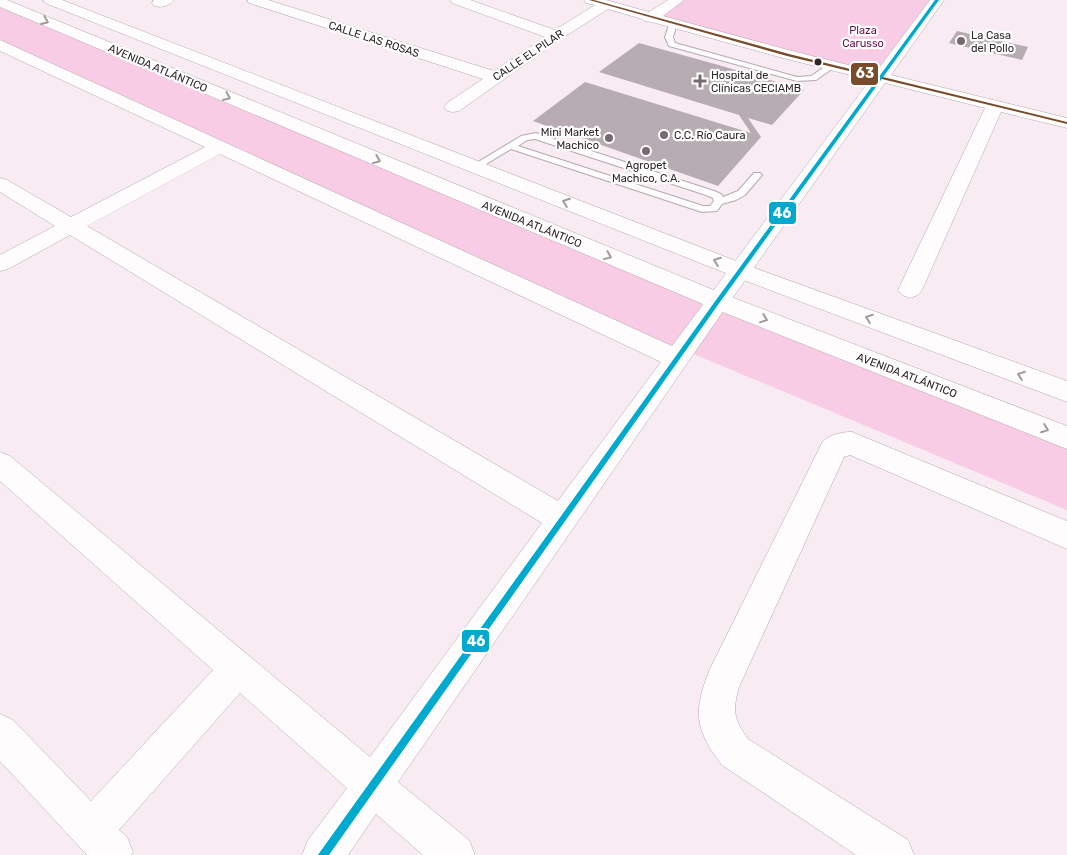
<svg xmlns="http://www.w3.org/2000/svg" width="1067" height="855" font-family="Rubik,sans-serif">
<style>
.green{fill:#f7cce4}
.building{fill:#b7acb2}
.lines{fill:none;stroke-linecap:round;stroke-linejoin:round}
.lane-casing{stroke:#b4a8ae;stroke-width:2}
.street-casing{stroke:#b4a8ae;stroke-width:1}
.secondary-casing{stroke:#b4a8ae;stroke-width:1}
.lane{fill:#fefcfd;fill-rule:evenodd}
.street{fill:#fefcfd;fill-rule:evenodd}
.secondary{fill:#fefcfd;fill-rule:evenodd}
.bus-1-casing{stroke:#fff;stroke-width:4}
.bus-2-casing{stroke:#fff;stroke-width:4}
.bus-1{fill:#7a4b2a;fill-rule:evenodd}
.bus-2{fill:#00a9ce;fill-rule:evenodd}
.oneway{stroke:#a19b9e}
.poi-dot{fill:#766a70;stroke:#fff;stroke-width:2}
.bus-dot{fill:#2f252a;stroke:#fff;stroke-width:2}
.labels{text-anchor:middle;stroke-width:4.5;stroke-linejoin:round;paint-order:stroke}
.far-park-label{font-size:11px;fill:#69114e;stroke:#fff}
.far-poi-label{font-size:11px;fill:#2f252a;stroke:#fff;text-anchor:start}
.far-street-label{font-size:11px;fill:#2f252a;stroke:#fff}
.line-badge{stroke:#fff;stroke-width:2}
.badge-label{font-size:14px;text-anchor:middle;font-weight:bold;fill:#fff}
</style>
<rect width="100%" height="100%" fill="#f9ebf2"/>
<!-- green -->
<g class="green">
<path d="M677 0H937L880 77 649 18Z"/>
<path d="M0 2 1067 438V510L684 350 677 359 0 45Z"/>
</g>
<!-- building -->
<g class="building">
<path d="M957 31 1028 47 1022 60 949 43Z"/>
<path d="M639 43 715 64 804 90 772 125 748 118 761 137 718 186 533 121 585 82 751 133 739 115 599 72Z"/>
</g>
<g class="lines">
<!-- lane casing -->
<g class="lane-casing">
<g id="lane">
<path d="M670 22 677 24 673 37 675 43 797 77 811 76 829 64 836 66 816 80 797 81 669 46 665 37Z"/>
<path d="M536 133 714 191 721 194 723 197 738 191 754 173H760L762 175 745 195 736 200 722 204 717 211 702 212 511 149 478 169H472L470 167 521 136ZM535 139 706 195 713 198 714 201 710 206H703L518 146 527 140Z"/>
</g>
</g>
<!-- street casing -->
<g class="street-casing">
<g id="street">
<path d="M154 0H174C170 6 161 8 154 6L152 3Z"/>
<path d="M247 0H268L494 71 545 37 452 3 450 0H470L555 30 595 5 586 3 584 0H606L649 12 668 0H684L663 16 792 51 876 72 930 0H944L891 75 1067 118V128L1001 112 922 290 918 295 910 298 902 295 898 290 985 108 885 83 726 307 398 782 469 840 475 855H423L376 814 348 855H302L308 840 347 788 240 693 119 830 127 837 133 852 131 855H87L0 761V714L13 720 91 801 213 670 0 481V452L10 456 370 757 542 523 70 235 8 269 0 271V255L55 226 0 192V178L7 180 71 217 205 147 0 51V40L672 346 870 80 783 58 652 22 644 21 642 19 608 9 561 39 459 111 453 112 447 111 444 107 447 103 483 79 249 3ZM220 154 661 362 558 501 87 226Z"/>
<path d="M852 432 1067 521V549L850 455 844 457 739 687C732 711 734 720 748 739L908 840 914 855H856L722 765C695 730 693 712 709 671L823 441C832 434 841 432 852 432Z"/>
</g>
</g>
<!-- secondary casing -->
<g class="secondary-casing">
<g id="secondary">
<path d="M0 0H7L726 295 1067 426V449L710 307 0 7Z"/>
<path d="M43 0H62L749 266 1067 381V402L733 276 45 3Z"/>
</g>
</g>
<!-- lane -->
<use href="#lane" class="lane"/>
<!-- street -->
<use href="#street" class="street"/>
<!-- secondary -->
<use href="#secondary" class="secondary"/>
<!-- bus-1 casing -->
<g class="bus-1-casing">
<path id="bus-1" d="M589 0H594L789 54 1067 122V124L787 56Z"/>
</g>
<!-- bus-2 casing -->
<g class="bus-2-casing">
<path id="bus-2" d="M935 0H939L720 302 329 855H318L320 852 716 300Z"/>
</g>
<!-- bus-1 -->
<use href="#bus-1" class="bus-1"/>
<!-- bus-2 -->
<use href="#bus-2" class="bus-2"/>
</g>
<!-- one-way arrows -->
<defs><path id="oneway-chevron" d="M-2-3.5L2.5 0L-2 3.5" fill="none" stroke-width="1.6" stroke-linecap="round" stroke-linejoin="round" transform="scale(1.25)"/></defs>
<g class="oneway">
<use href="#oneway-chevron" transform="translate(45 21) rotate(23)"/>
<use href="#oneway-chevron" transform="translate(227 97) rotate(23)"/>
<use href="#oneway-chevron" transform="translate(377 160) rotate(23)"/>
<use href="#oneway-chevron" transform="translate(566 202) rotate(-159)"/>
<use href="#oneway-chevron" transform="translate(608 256) rotate(22)"/>
<use href="#oneway-chevron" transform="translate(717 261) rotate(-159)"/>
<use href="#oneway-chevron" transform="translate(869 318) rotate(-160)"/>
<use href="#oneway-chevron" transform="translate(764 319) rotate(21)"/>
<use href="#oneway-chevron" transform="translate(1021 375) rotate(-160)"/>
<use href="#oneway-chevron" transform="translate(1045 429) rotate(21)"/>
</g>
<!-- markers -->
<g class="poi-dot">
<circle cx="961" cy="41" r="5"/>
<path d="M697.5 73.5h5v5h5v5h-5v5h-5v-5h-5v-5h5z"/>
<circle cx="664" cy="135" r="5"/>
<circle cx="609" cy="138" r="5"/>
<circle cx="646" cy="151" r="5"/>
</g>
<circle class="bus-dot" cx="818" cy="62" r="4.5"/>
<g class="labels">
<!-- far-park labels -->
<g class="far-park-label">
<text x="863" y="34">Plaza<tspan x="863" dy="13">Carusso</tspan></text>
</g>
<!-- far-poi labels -->
<g class="far-poi-label">
<text x="971" y="39">La Casa<tspan x="971" dy="13">del Pollo</tspan></text>
<text x="711" y="79">Hospital de<tspan x="711" dy="13">Clínicas CECIAMB</tspan></text>
<text x="599" y="136" text-anchor="end">Mini Market<tspan x="599" dy="13">Machico</tspan></text>
<text x="674" y="139">C.C. Río Caura</text>
<text x="646" y="169" text-anchor="middle">Agropet<tspan x="646" dy="13">Machico, C.A.</tspan></text>
</g>
<!-- far-street labels -->
<g class="far-street-label">
<text transform="translate(374 39) rotate(18)" y="4">CALLE LAS ROSAS</text>
<text transform="translate(528 55) rotate(-34)" y="4">CALLE EL PILAR</text>
<text transform="translate(158 68) rotate(23)" y="4">AVENIDA ATLÁNTICO</text>
<text transform="translate(532 224) rotate(22)" y="4">AVENIDA ATLÁNTICO</text>
<text transform="translate(907 375) rotate(21)" y="4">AVENIDA ATLÁNTICO</text>
</g>
</g>
<g class="line-badge">
<rect x="850" y="62" width="29" height="24" rx="5" fill="#7a4b2a"/>
<rect x="768" y="201" width="29" height="24" rx="5" fill="#00a9ce"/>
<rect x="461" y="629" width="29" height="24" rx="5" fill="#00a9ce"/>
</g>
<g class="badge-label">
<text x="865" y="78">63</text>
<text x="782" y="218">46</text>
<text x="476" y="646">46</text>
</g>
</svg>
